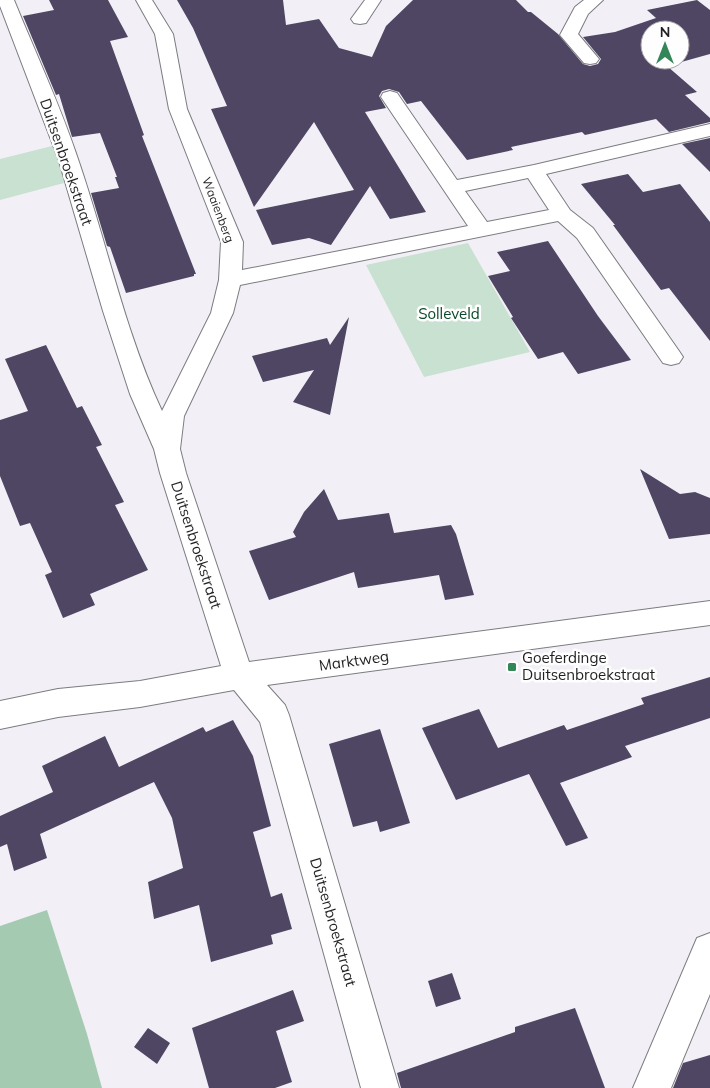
<svg xmlns="http://www.w3.org/2000/svg" width="710" height="1088" font-family="Mulish,sans-serif">
<style>
.green{fill:#c8e1d0}
.forest{fill:#a5cab2}
.building{fill:#4f4664;fill-rule:evenodd}
.lines{fill:none;stroke-linecap:round;stroke-linejoin:round}
.minor-casing{stroke:#7c7b80;stroke-width:2}
.minor{fill:#fff;fill-rule:evenodd}
.poi-dot{fill:#338658;stroke:#fefefe;stroke-width:2}
.labels{text-anchor:middle;stroke-width:5;stroke-linejoin:round;paint-order:stroke}
.far-street-label{font-size:12px;fill:#201f21;stroke:#fefefe}
.street-label{font-size:15px;fill:#201f21;stroke:#fefefe}
.park-label{font-size:15px;fill:#0a4a2b;stroke:#fefefe}
.poi-label{font-size:15px;fill:#201f21;stroke:#fefefe;text-anchor:start}
</style>
<rect width="100%" height="100%" fill="#f2f0f6"/>
<!-- green -->
<g class="green">
<path d="M56 145 64 183 0 200V159Z"/>
<path d="M468 243 530 352 424 377 366 265Z"/>
</g>
<!-- forest -->
<path class="forest" d="M47 910 87 1034 102 1088H0V926Z"/>
<!-- building -->
<g class="building">
<path d="M49 0H108L128 37 110 41 144 135 142 136 196 274H194V276L126 293 110 247 107 246 91 193 119 188 115 177H117L100 133 72 137 59 94 56 95 23 16 54 10Z"/>
<path d="M177 0H283L286 25 319 19 339 48 372 57 386 26 413 0H516L528 12H531L558 34 583 64 590 66 598 64 601 59 583 37 615 32 656 18 647 10 697 0 710 10V54L667 66 697 92 685 95 710 118V122L669 132 656 119 585 135 582 132 511 147 513 150 467 160 421 101 407 104 399 92 389 89 382 91 379 96 386 108 365 112 426 212 390 219 370 186 331 245 309 238 272 245 256 210 354 190 314 122 254 207 211 109 227 106 193 28ZM650 30H680V60H650Z"/>
<path d="M710 138V172L682 144Z"/>
<path d="M628 174 643 192 680 184 710 222V341L669 288 661 290 613 225H615L581 184Z"/>
<path d="M548 241 598 316 631 360 578 374 563 352 538 359 511 318 513 317 488 276 510 271 497 252Z"/>
<path d="M349 317 330 415 293 402 314 370 263 382 252 356 327 338 330 345Z"/>
<path d="M46 345 77 408 82 406 102 445 96 447 124 502 115 505 148 570 90 594 95 605 63 618 45 575 52 572 30 523 20 526 0 476V420L28 411 5 359Z"/>
<path d="M640 469 680 494 695 492 710 498V534L669 539Z"/>
<path d="M324 489 338 520 389 513 394 533 451 525 456 534 474 595 445 600 439 575 358 588 354 572 269 600 249 551 296 537 293 532 304 512Z"/>
<path d="M710 677V718L625 746 632 757 560 783 588 838 566 846 529 774 456 800 422 728 479 709 498 748 564 725 567 730 644 704 641 698Z"/>
<path d="M233 720 253 756 271 826 253 832 271 897 282 893 292 929 271 935 273 944 211 962 199 905 154 919 148 882 183 868 172 818 154 782 40 834 47 858 14 871 7 844 0 847V816L53 792 42 766 105 736 119 767 203 727 206 732Z"/>
<path d="M380 729 410 823 380 832 377 821 353 827 329 744Z"/>
<path d="M452 973 461 999 436 1007 428 981Z"/>
<path d="M293 990 304 1021 276 1031 292 1082 275 1088H209L192 1028Z"/>
<path d="M575 1008 605 1088H401L397 1073 515 1032V1027Z"/>
<path d="M148 1028 170 1043 157 1064 134 1047Z"/>
<path d="M710 1055V1088H673L683 1063Z"/>
</g>
<g class="lines">
<!-- minor casing -->
<g class="minor-casing">
<g id="minor">
<path d="M0 0H14C36 54 61 107 79 162 107 244 125 332 162 411L211 313 219 280 221 242 169 109 155 34 136 0H152L173 34 187 109 243 242 242 270 468 226 381 97 383 93 390 91 397 93 457 180 534 165 710 124V136L546 174 570 210 593 228 679 351 683 357 679 363 671 365 663 363 577 238 558 221 240 285 233 313 184 416 180 449 186 473 249 662 710 601V625L267 685 285 705 289 715 399 1088H361L260 722 234 690 140 707 58 717 0 729V701L58 689 140 681 221 666 160 473 154 449 130 394 103 311 59 161 0 6ZM528 178 549 210 487 222 465 191Z"/>
<path d="M365 0H381L366 23 360 24 354 23 351 19Z"/>
<path d="M584 0H603L588 14 578 34 599 59 596 63 590 64 584 63 560 35 575 7Z"/>
<path d="M710 933V994L671 1088H633L697 938Z"/>
</g>
</g>
<!-- minor -->
<use href="#minor" class="minor"/>
</g>
<!-- markers -->
<rect class="poi-dot" x="507" y="662" width="10" height="10" rx="2.5"/>
<g class="labels">
<!-- far-street labels -->
<g class="far-street-label">
<text transform="translate(218 210) rotate(69)" y="4">Waaienberg</text>
</g>
<!-- street labels -->
<g class="street-label">
<text transform="translate(66 162) rotate(71)" y="5">Duitsenbroekstraat</text>
<text transform="translate(196 545) rotate(72)" y="5">Duitsenbroekstraat</text>
<text transform="translate(354 661) rotate(-8)" y="5">Marktweg</text>
<text transform="translate(333 922) rotate(74)" y="5">Duitsenbroekstraat</text>
</g>
<!-- park labels -->
<g class="park-label">
<text x="449" y="319">Solleveld</text>
</g>
<!-- poi labels -->
<g class="poi-label">
<text x="522" y="663">Goeferdinge<tspan x="522" dy="17">Duitsenbroekstraat</tspan></text>
</g>
</g>
<!-- north arrow -->
<g transform="translate(665 45)"><circle r="24" fill="#fefefe" stroke="#a5a5a6"/>
<path d="M0-4L9 19L0 12L-9 19Z" fill="#338658"/>
<text y="-8" font-size="14" font-weight="bold" text-anchor="middle" fill="#201f21">N</text>
</g>
</svg>
